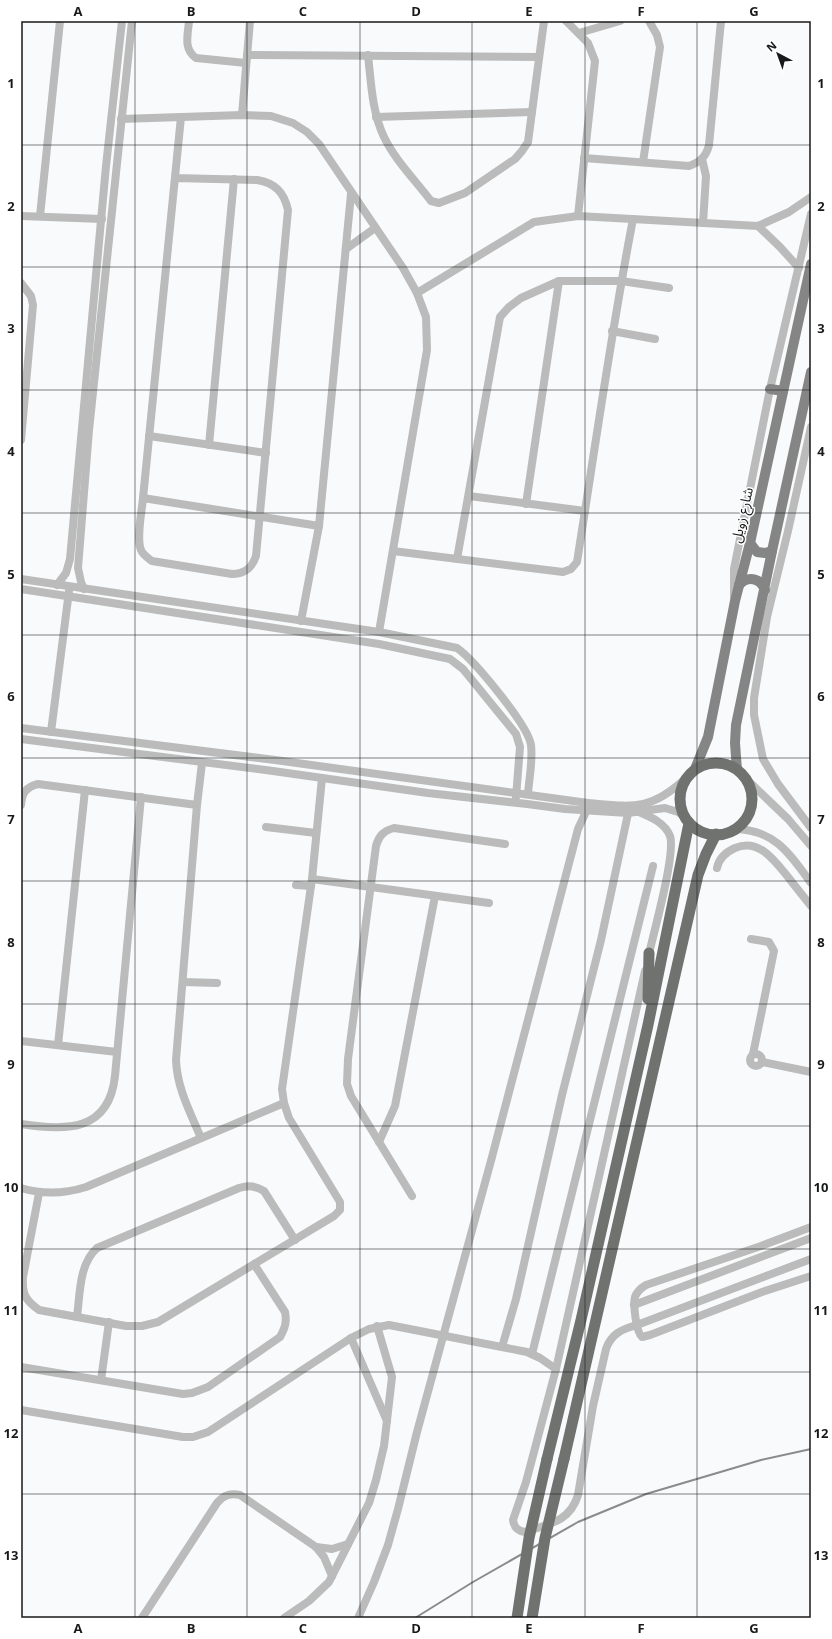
<svg xmlns="http://www.w3.org/2000/svg" width="832" height="1639" font-family="'Open Sans','Noto Sans Arabic',sans-serif">
<style>
.lines{fill:none;stroke-linecap:round;stroke-linejoin:round}
.minor{stroke:#babbba;stroke-width:8}
.major{stroke:#848584;stroke-width:10}
.highway{stroke:#707270;stroke-width:11}
.rail{stroke:#898b8c;stroke-width:2}
.highway-bridge{stroke:#707270;stroke-width:11}
.grid{fill:none;stroke:#18191a;stroke-width:1;stroke-opacity:0.55}
.labels{text-anchor:middle;stroke-width:3;stroke-linejoin:round;paint-order:stroke}
.street-label{font-size:14px;fill:#18191a;stroke:#fff}
.neatline{fill:none;stroke:#18191a;stroke-width:1.5}
.grid-label{font-size:13px;text-anchor:middle;font-weight:bold;fill:#18191a}
</style>
<rect width="100%" height="100%" fill="#f8fafc"/>
<g class="lines">
<!-- minor -->
<g class="minor">
<path d="M189 21C188 35 183 49 196 58L246 63"/>
<path d="M566 21 588 43 595 61 578 216"/>
<path d="M579 33 620 21"/>
<path d="M247 55 539 57"/>
<path d="M368 55C371 82 372 112 384 137 395 160 415 180 431 201L439 203 465 193 515 159 522 151 528 142 544 21"/>
<path d="M242 115 250 21"/>
<path d="M376 117 532 112"/>
<path d="M121 119 242 115 271 116 293 123 307 132 319 144 403 268 417 293 426 317 427 350 379 632"/>
<path d="M584 158 689 166C700 162 706 157 709 145L721 21"/>
<path d="M702 159 706 176 703 223"/>
<path d="M643 162 660 47 657 35 649 21"/>
<path d="M175 178 257 180C275 183 284 192 288 210L256 556C252 568 245 574 232 574L152 561C148 558 143 555 141 550 136 538 142 511 143 498L181 117"/>
<path d="M21 216 102 219"/>
<path d="M40 216 60 21"/>
<path d="M758 226 780 247 799 268"/>
<path d="M346 249 375 228"/>
<path d="M21 283 31 296 33 305 21 440"/>
<path d="M417 293 534 222 578 216 758 226 789 212 811 197"/>
<path d="M612 331 655 339"/>
<path d="M811 427 788 531 767 617 754 698V715L763 759 778 784 811 828"/>
<path d="M149 436 266 453"/>
<path d="M209 445 234 179"/>
<path d="M469 496 585 511"/>
<path d="M143 498 319 526"/>
<path d="M526 504 559 281"/>
<path d="M393 551 563 572 571 569 577 562C595 448 611 333 633 219"/>
<path d="M457 559 500 317 509 307 521 298 559 281H621L669 288"/>
<path d="M21 579 379 632 457 648C474 660 528 725 531 745 533 761 529 779 528 794"/>
<path d="M57 585 66 573 70 559 106 166 122 21"/>
<path d="M21 589 379 644 450 659 463 669 516 734 520 747 516 797"/>
<path d="M84 589 81 582 78 568 89 430 132 21"/>
<path d="M734 597V569L770 389 811 214"/>
<path d="M301 621 319 526 351 194"/>
<path d="M21 728 275 760 588 803C633 807 651 811 686 778"/>
<path d="M51 732 69 591"/>
<path d="M21 739 273 771 428 793 527 804 565 809 628 813 665 808 678 812 684 816"/>
<path d="M741 774 788 819 811 846"/>
<path d="M21 805C22 793 26 787 38 784L197 805"/>
<path d="M639 812C651 817 665 823 670 836 676 854 653 935 648 958"/>
<path d="M266 827 316 833"/>
<path d="M734 829C774 829 790 854 811 883"/>
<path d="M717 868C719 858 726 852 735 848 759 838 774 860 788 877 795 886 803 896 811 906"/>
<path d="M312 879 489 903"/>
<path d="M296 885 311 886"/>
<path d="M751 939 769 942 774 951 753 1054"/>
<path d="M645 971 556 1369 526 1482 513 1520C514 1527 517 1531 525 1532 548 1524 570 1522 578 1495L593 1406 606 1349C611 1334 622 1329 637 1325L811 1259"/>
<path d="M183 982 217 983"/>
<path d="M21 1041 117 1052"/>
<path d="M58 1045 85 790"/>
<circle cx="756" cy="1060" r="6"/>
<path d="M762 1062 811 1072"/>
<path d="M21 1124C66 1131 109 1132 115 1076L141 797"/>
<path d="M201 1138C190 1112 177 1088 176 1060L197 805 202 763"/>
<path d="M379 1142 395 1106 435 896"/>
<path d="M21 1188C44 1195 64 1194 86 1187L284 1103"/>
<path d="M39 1193 23 1277C22 1294 25 1300 39 1310L126 1326H142L158 1322 334 1216 340 1210V1202L289 1118 284 1103 282 1089 312 879 322 778"/>
<path d="M412 1196 351 1096 347 1084 348 1059 376 846C379 836 383 831 394 828L505 844"/>
<path d="M811 1227 761 1246 646 1285C641 1288 637 1291 635 1297 633 1304 636 1332 642 1337L650 1335 762 1292 811 1276"/>
<path d="M634 1305 811 1238"/>
<path d="M77 1317C80 1294 79 1264 97 1248L239 1188C249 1185 255 1186 264 1191L295 1240"/>
<path d="M351 1338 387 1421"/>
<path d="M502 1347 516 1299 562 1095 601 940 629 809"/>
<path d="M532 1354 653 866"/>
<path d="M21 1367 183 1394 192 1393 208 1387 280 1337C285 1328 287 1322 285 1312L254 1264"/>
<path d="M101 1380 109 1322"/>
<path d="M21 1410 183 1437H193L208 1432 351 1338 369 1329 389 1325 527 1352 540 1358 556 1369"/>
<path d="M316 1547 332 1549 348 1544"/>
<path d="M142 1618 217 1503C224 1495 230 1493 240 1495L316 1547 324 1557 332 1576"/>
<path d="M284 1618 309 1601 329 1582 369 1503 376 1480 384 1446 392 1377 377 1326"/>
<path d="M358 1618 374 1582 388 1545 398 1509 417 1432 492 1157 578 829 585 814 588 803"/>
</g>
<!-- major -->
<g class="major">
<path d="M770 389 783 391"/>
<path d="M750 543 757 552 765 553 772 551"/>
<path d="M739 585C747 576 760 577 765 590"/>
<path d="M695 769 708 737 735 601 750 543 811 264"/>
<path d="M737 770 735 743 736 725 772 551 811 372"/>
</g>
<!-- highway -->
<g class="highway">
<circle cx="716" cy="799" r="36"/>
<path d="M648 999 649 953"/>
<path d="M547 1459 581 1320 648 1025 689 823"/>
<path d="M564 1459 698 875 706 854 716 834"/>
</g>
<!-- rail -->
<path class="rail" d="M415 1618 473 1582 578 1522 646 1494 761 1460 811 1449"/>
<!-- highway-bridge -->
<g class="highway-bridge">
<path d="M517 1618 529 1538 547 1459"/>
<path d="M532 1618 545 1538 564 1459"/>
</g>
</g>
<!-- grid -->
<path class="grid" d="M135 21V1618M247 21V1618M360 21V1618M472 21V1618M585 21V1618M697 21V1618M21 145H811M21 267H811M21 390H811M21 513H811M21 635H811M21 758H811M21 881H811M21 1004H811M21 1126H811M21 1249H811M21 1372H811M21 1494H811"/>
<g class="labels">
<!-- street labels -->
<g class="street-label">
<text transform="translate(742 515) rotate(-77)" y="5">شارع زويل</text>
</g>
</g>
<!-- border -->
<rect width="832" height="1639" fill="none" stroke="#ffffff" stroke-width="44"/>
<!-- north arrow -->
<g transform="translate(778 54) rotate(319)" stroke="#ffffff" stroke-width="3" paint-order="stroke">
<path d="M0-3L7 15L0 10L-7 15Z" fill="#18191a"/>
<text y="-6" font-size="11" font-weight="bold" text-anchor="middle" fill="#18191a">N</text>
</g>
<rect x="22" y="22" width="788" height="1595" class="neatline"/>
<g class="grid-label">
<text x="78" y="16">A</text>
<text x="191" y="16">B</text>
<text x="303" y="16">C</text>
<text x="416" y="16">D</text>
<text x="529" y="16">E</text>
<text x="641" y="16">F</text>
<text x="754" y="16">G</text>
<text x="11" y="88">1</text>
<text x="821" y="88">1</text>
<text x="11" y="211">2</text>
<text x="821" y="211">2</text>
<text x="11" y="333">3</text>
<text x="821" y="333">3</text>
<text x="11" y="456">4</text>
<text x="821" y="456">4</text>
<text x="11" y="579">5</text>
<text x="821" y="579">5</text>
<text x="11" y="701">6</text>
<text x="821" y="701">6</text>
<text x="11" y="824">7</text>
<text x="821" y="824">7</text>
<text x="11" y="947">8</text>
<text x="821" y="947">8</text>
<text x="11" y="1069">9</text>
<text x="821" y="1069">9</text>
<text x="11" y="1192">10</text>
<text x="821" y="1192">10</text>
<text x="11" y="1315">11</text>
<text x="821" y="1315">11</text>
<text x="11" y="1438">12</text>
<text x="821" y="1438">12</text>
<text x="11" y="1560">13</text>
<text x="821" y="1560">13</text>
<text x="78" y="1633">A</text>
<text x="191" y="1633">B</text>
<text x="303" y="1633">C</text>
<text x="416" y="1633">D</text>
<text x="529" y="1633">E</text>
<text x="641" y="1633">F</text>
<text x="754" y="1633">G</text>
</g>
</svg>
